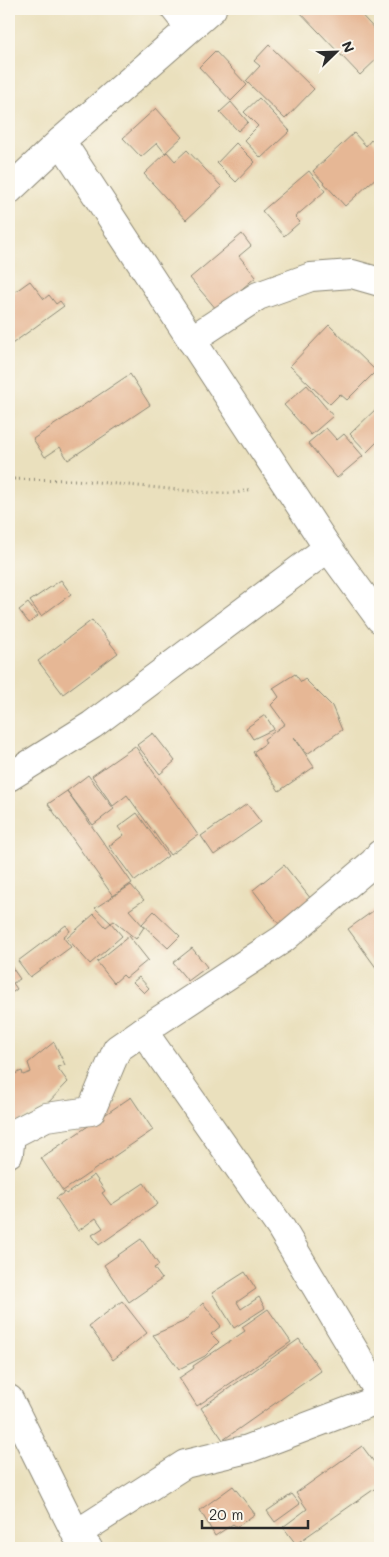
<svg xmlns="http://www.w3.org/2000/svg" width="389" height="1557" font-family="Mali,sans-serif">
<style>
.building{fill:#e6b795}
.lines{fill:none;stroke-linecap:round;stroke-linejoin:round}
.minor-casing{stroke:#8a8674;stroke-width:30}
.path{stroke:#8a8674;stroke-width:3;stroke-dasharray:1 4;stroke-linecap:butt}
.minor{stroke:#fff;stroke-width:28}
</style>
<rect width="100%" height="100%" fill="#fbf7ec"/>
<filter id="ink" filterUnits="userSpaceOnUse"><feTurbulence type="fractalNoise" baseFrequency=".02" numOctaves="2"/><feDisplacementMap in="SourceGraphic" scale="10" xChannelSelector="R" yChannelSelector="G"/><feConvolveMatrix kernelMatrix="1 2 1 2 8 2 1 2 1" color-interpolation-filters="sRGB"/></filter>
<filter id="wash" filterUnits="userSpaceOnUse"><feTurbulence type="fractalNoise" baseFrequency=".0096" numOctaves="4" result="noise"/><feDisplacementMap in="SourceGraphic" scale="20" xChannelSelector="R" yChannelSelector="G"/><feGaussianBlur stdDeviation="1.12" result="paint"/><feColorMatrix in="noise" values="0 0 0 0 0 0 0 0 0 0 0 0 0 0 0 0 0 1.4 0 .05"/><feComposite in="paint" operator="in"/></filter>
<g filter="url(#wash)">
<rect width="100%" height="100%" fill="#eae0bd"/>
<g id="blocks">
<!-- building -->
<g class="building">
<path d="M297 9H356L380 35V56L360 75Z"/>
<path d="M269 45 314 89 285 119 246 81 260 66 254 61Z"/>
<path d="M215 51 247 85 231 101 199 67Z"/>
<path d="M259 98 290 131 261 158 244 140 258 126 244 112Z"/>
<path d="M231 102 248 122 238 131 220 112Z"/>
<path d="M156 108 182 137 165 153 157 143 141 157 123 138Z"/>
<path d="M354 133 366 146 371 140 380 150V174L345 206 313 171Z"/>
<path d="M236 143 255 162 236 182 217 163Z"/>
<path d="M187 150 222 187 186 220 144 174 167 152 175 161Z"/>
<path d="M309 171 325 191 295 217 300 222 284 236 262 211Z"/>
<path d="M242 234 251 246 239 256 256 277 217 310 190 278Z"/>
<path d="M30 281 44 299 49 295 56 304 60 301 64 306 9 346V296Z"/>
<path d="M329 325 376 371 347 400 340 394 330 404 290 366Z"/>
<path d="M130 374 150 405 68 460 60 447 45 457 33 439Z"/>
<path d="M307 385 333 416 311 435 284 405Z"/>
<path d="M380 405V439L367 452 350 434Z"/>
<path d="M326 428 337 440 344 434 363 456 337 478 308 443Z"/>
<path d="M61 580 71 594 41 616 30 601Z"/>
<path d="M28 603 38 616 29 623 19 610Z"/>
<path d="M92 620 118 653 63 694 38 661Z"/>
<path d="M295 674 301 682 305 679 332 706 342 730 307 754 294 737 314 767 279 791 253 752 266 743 264 739 285 724 271 705 279 697 273 688Z"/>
<path d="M265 715 274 729 253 739 246 728Z"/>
<path d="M153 733 175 761 160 774 137 745Z"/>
<path d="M135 746 198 835 170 855 127 795 113 806 92 776Z"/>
<path d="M88 775 114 809 93 825 67 791Z"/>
<path d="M67 791 132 883 113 896 48 804Z"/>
<path d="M247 804 261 822 214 855 201 836Z"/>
<path d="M137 813 168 856 135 881 109 846 124 835 118 827Z"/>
<path d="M284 865 311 899 279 924 253 890Z"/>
<path d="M131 885 144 900 129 910 144 927 136 939 114 921 111 923 95 908Z"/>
<path d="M380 906V973L348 929Z"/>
<path d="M154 911 180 936 168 948 142 924Z"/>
<path d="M94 914 106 927 111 923 122 936 90 964 67 938Z"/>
<path d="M66 925 70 931 63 937 71 947 30 977 18 961Z"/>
<path d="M129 936 148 960 126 978 123 975 114 983 97 962Z"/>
<path d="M192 948 207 967 188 981 173 963Z"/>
<path d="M9 963 20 979 13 983 17 989 9 995Z"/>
<path d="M139 977 149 988 144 993 133 982Z"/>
<path d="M54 1042 65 1065 57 1067 68 1082 45 1106 9 1128V1076L22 1071 23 1075 31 1072 28 1063Z"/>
<path d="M131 1097 153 1130 63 1191 41 1158Z"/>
<path d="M94 1175 105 1191 102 1193 111 1205 144 1183 158 1204 99 1245 92 1235 103 1228 96 1218 78 1231 56 1198 65 1192 66 1194Z"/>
<path d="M141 1239 159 1265 154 1268 162 1279 129 1302 104 1265Z"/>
<path d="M245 1272 256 1289 237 1302 241 1309 259 1297 265 1308 234 1328 212 1293Z"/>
<path d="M122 1301 147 1333 113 1360 89 1326Z"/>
<path d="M203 1303 221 1326 211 1334 219 1342 205 1356 179 1369 153 1335 183 1322Z"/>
<path d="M268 1309 291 1342 197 1406 179 1378 194 1368 193 1366 245 1331 242 1327Z"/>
<path d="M299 1339 321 1371 223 1440 201 1408Z"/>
<path d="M362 1446 380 1470V1485L296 1544 283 1527 307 1509 296 1493Z"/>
<path d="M233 1486 255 1514 237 1527 233 1524 215 1536 200 1510Z"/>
<path d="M292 1494 300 1504 275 1522 267 1511Z"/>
</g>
</g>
</g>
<g filter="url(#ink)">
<use href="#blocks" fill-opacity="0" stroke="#8a8674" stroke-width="1"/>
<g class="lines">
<!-- minor casing -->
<g class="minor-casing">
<g id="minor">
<path d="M175 9 190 28"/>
<path d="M61 141 328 548 380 619"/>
<path d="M9 190 61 141 212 9"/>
<path d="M191 340 258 296 311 277 352 274 380 282"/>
<path d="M9 777 92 725 328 548"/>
<path d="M143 1031 283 939 374 862 380 854"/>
<path d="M9 1153 11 1135 46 1117 91 1111 117 1049 143 1031 281 1228 380 1394"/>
<path d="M9 1399 76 1534 88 1548"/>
<path d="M76 1534 185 1464 248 1449 380 1399"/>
</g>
</g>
<!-- path -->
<path class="path" d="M9 479 76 480 211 493H236L252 489"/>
<!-- minor -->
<use href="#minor" class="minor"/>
</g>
</g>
<!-- margin -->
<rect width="389" height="1557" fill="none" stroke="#fbf7ec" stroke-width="30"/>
<!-- north arrow -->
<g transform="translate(336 52) rotate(67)" stroke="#fbf7ec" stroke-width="4" paint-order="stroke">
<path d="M0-4L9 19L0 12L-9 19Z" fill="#2b2b2b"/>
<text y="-8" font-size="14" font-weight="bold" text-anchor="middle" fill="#2b2b2b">N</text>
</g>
<!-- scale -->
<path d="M202 1520v8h106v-8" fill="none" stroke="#2b2b2b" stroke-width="2.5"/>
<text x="209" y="1520" font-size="15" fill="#2b2b2b" stroke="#fbf7ec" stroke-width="4" paint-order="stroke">20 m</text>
</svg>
